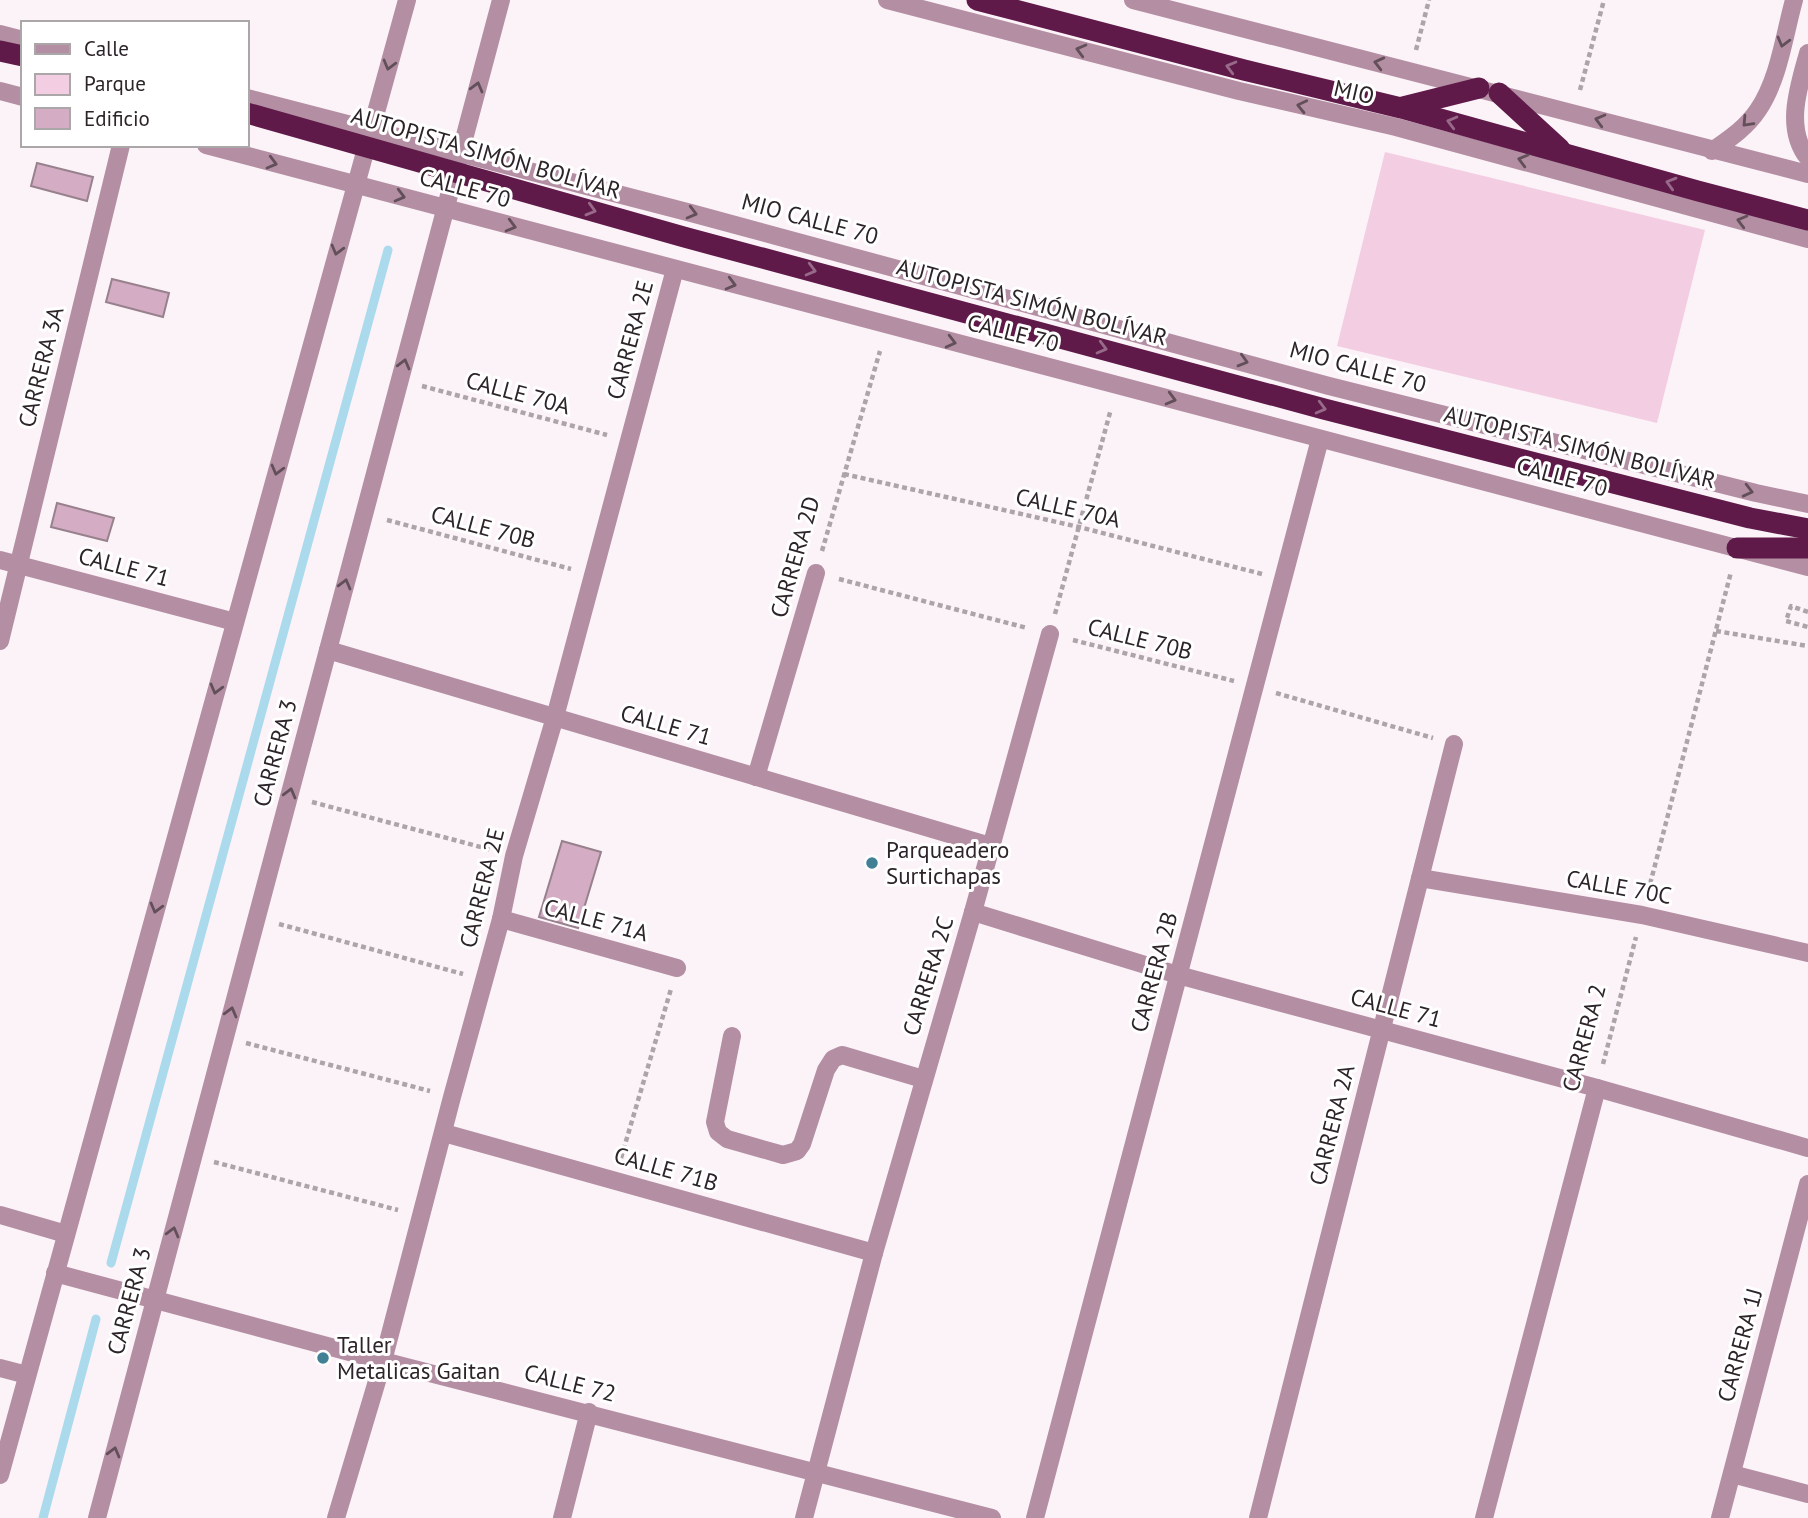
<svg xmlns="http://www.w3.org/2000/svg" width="1808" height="1518" font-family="'PT Sans',sans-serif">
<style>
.green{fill:#f3cee2}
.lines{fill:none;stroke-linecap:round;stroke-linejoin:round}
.stream{stroke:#aadaec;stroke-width:9}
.building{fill:#d4acc3;stroke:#97818d;stroke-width:2}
.path{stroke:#ada4a9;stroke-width:4.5;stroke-dasharray:5 3.5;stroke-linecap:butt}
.minor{stroke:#b48fa4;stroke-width:18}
.highway{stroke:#601a49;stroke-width:21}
.oneway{stroke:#624f5a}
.oneway2{stroke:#986a89}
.poi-dot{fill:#428096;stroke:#fff;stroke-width:2.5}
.labels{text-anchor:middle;stroke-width:6;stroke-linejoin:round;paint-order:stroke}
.street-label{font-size:23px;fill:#2c2428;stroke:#fff}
.poi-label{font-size:23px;fill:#2c2428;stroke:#fff;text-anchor:start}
</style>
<rect width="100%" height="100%" fill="#fcf3f8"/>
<!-- green -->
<path class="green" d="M1385 152 1705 230 1657 423 1337 346Z"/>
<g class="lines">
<!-- stream -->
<g class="stream">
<path d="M111 1263 388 250"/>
<path d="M43 1518 96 1319"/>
</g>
</g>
<!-- building -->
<g class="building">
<path d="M37 163 93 177 87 201 31 186Z"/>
<path d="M112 279 169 293 163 317 106 302Z"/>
<path d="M57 503 114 518 107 541 51 527Z"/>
<path d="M562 841 601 852 578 928 539 917Z"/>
</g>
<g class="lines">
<!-- path -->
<g class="path">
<path d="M1416 50 1429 0"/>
<path d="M1580 90 1604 0"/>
<path d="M422 386 607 435"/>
<path d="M844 474 1079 527 1262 574"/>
<path d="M387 520 571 569"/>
<path d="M822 551 880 351"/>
<path d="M839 579 1027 628"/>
<path d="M1808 612 1791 606 1786 621 1808 627"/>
<path d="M1055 614 1111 409"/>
<path d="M1716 631 1808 646"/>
<path d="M1073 640 1234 681"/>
<path d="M1276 693 1433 738"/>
<path d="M312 802 492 850"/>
<path d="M1648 892 1731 572"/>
<path d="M279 924 463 974"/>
<path d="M246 1043 430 1091"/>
<path d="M1603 1064 1636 937"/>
<path d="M621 1158 671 989"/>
<path d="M214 1162 398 1210"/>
</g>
<!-- minor -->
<g class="minor">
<path d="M887 0 1239 91 1396 127 1808 239"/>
<path d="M1133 0 1808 174"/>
<path d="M0 34 23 40"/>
<path d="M1808 53C1799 86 1784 128 1808 158"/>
<path d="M0 91 23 97"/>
<path d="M247 98 691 213 1329 386 1756 493 1808 504"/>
<path d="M206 145 1808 567"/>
<path d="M1712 151C1729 139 1746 128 1758 110 1779 79 1784 36 1794 0"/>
<path d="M0 560 235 622"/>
<path d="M0 641 121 145"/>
<path d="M328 650 990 846"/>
<path d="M756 777 816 573"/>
<path d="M1420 878 1642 915 1808 953"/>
<path d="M973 912 1178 975 1597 1088 1808 1148"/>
<path d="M501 919 677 968"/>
<path d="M732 1036 715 1122 718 1132 727 1139 783 1155 797 1151 802 1144 826 1070 833 1059 842 1055 923 1079"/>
<path d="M444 1133 874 1253"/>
<path d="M0 1215 66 1234"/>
<path d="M55 1273 383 1361 992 1518"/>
<path d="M0 1368 27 1375"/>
<path d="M1732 1474 1808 1494"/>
<path d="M0 1475 407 0"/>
<path d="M97 1518 501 0"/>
<path d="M336 1518 383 1361 452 1097 501 919 514 856 555 717 675 269"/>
<path d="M562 1518 589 1412"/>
<path d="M804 1518 874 1253 973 912 1050 634"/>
<path d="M1035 1518 1320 439"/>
<path d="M1258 1518 1454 744"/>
<path d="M1484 1518 1597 1088"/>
<path d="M1720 1518 1808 1184"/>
</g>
<!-- highway -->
<g class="highway">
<path d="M977 0 1244 70 1401 108 1698 191 1808 220"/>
<path d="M0 51 23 56"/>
<path d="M1499 93 1560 149"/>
<path d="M1403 107 1479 88"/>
<path d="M247 113 684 237 1324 409 1750 518 1808 529"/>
<path d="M1737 548H1808"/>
</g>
</g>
<!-- one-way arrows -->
<defs><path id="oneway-chevron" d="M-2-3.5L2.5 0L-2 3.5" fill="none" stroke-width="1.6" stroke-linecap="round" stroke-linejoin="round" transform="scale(1.75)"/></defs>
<g class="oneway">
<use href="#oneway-chevron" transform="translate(1783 42) rotate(105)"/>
<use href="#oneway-chevron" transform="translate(1081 50) rotate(-165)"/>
<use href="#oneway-chevron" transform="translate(1379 63) rotate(-166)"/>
<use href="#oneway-chevron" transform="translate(389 65) rotate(105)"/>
<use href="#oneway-chevron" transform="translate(477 87) rotate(-75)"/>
<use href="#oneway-chevron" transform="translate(1302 106) rotate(-167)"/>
<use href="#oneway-chevron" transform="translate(1600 120) rotate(-165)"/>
<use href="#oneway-chevron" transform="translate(1747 122) rotate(133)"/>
<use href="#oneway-chevron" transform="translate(1523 160) rotate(-165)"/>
<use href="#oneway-chevron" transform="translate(272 163) rotate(15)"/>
<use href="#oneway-chevron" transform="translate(400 196) rotate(15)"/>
<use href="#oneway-chevron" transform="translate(692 213) rotate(15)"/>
<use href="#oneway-chevron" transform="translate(1742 221) rotate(-165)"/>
<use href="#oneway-chevron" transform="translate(511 226) rotate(15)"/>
<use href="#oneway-chevron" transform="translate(337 250) rotate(105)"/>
<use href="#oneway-chevron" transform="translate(731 284) rotate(15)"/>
<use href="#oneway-chevron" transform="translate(951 342) rotate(14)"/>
<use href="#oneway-chevron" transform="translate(1243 361) rotate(16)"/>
<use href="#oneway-chevron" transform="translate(404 364) rotate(-75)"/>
<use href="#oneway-chevron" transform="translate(1171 399) rotate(15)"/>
<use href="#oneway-chevron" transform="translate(277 470) rotate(105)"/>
<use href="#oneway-chevron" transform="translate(1748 491) rotate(14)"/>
<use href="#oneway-chevron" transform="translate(345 584) rotate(-75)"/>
<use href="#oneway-chevron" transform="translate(216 689) rotate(105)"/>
<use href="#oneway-chevron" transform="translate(290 793) rotate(-75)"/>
<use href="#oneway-chevron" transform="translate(156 908) rotate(105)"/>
<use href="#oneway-chevron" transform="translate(231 1012) rotate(-75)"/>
<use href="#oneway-chevron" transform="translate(173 1232) rotate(-75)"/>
<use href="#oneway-chevron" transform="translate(114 1452) rotate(-75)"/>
</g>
<g class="oneway2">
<use href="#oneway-chevron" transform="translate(1231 67) rotate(-165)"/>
<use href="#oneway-chevron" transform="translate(1452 122) rotate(-165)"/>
<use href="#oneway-chevron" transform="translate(1671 183) rotate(-164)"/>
<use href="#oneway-chevron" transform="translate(591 210) rotate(16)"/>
<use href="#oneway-chevron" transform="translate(811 270) rotate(15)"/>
<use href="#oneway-chevron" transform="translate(1102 348) rotate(15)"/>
<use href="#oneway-chevron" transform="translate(1321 408) rotate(15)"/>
</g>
<!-- markers -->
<g class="poi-dot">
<circle cx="872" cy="863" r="7"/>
<circle cx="323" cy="1358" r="7"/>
</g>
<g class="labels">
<!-- street labels -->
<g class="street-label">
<text transform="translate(1354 92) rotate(13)" y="8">MIO</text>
<text transform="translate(486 153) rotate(16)" y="8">AUTOPISTA SIMÓN BOLÍVAR</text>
<text transform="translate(465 188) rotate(15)" y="8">CALLE 70</text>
<text transform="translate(810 219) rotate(15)" y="8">MIO CALLE 70</text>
<text transform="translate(1032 302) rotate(15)" y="8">AUTOPISTA SIMÓN BOLÍVAR</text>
<text transform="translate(1013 333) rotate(14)" y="8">CALLE 70</text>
<text transform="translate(630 340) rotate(-75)" y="8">CARRERA 2E</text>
<text transform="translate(41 367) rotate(-76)" y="8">CARRERA 3A</text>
<text transform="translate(1358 367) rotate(15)" y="8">MIO CALLE 70</text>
<text transform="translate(518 393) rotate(15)" y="8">CALLE 70A</text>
<text transform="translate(1580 447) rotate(14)" y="8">AUTOPISTA SIMÓN BOLÍVAR</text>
<text transform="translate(1562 477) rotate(15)" y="8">CALLE 70</text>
<text transform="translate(1068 508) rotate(13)" y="8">CALLE 70A</text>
<text transform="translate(483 527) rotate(15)" y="8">CALLE 70B</text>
<text transform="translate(795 557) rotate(-74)" y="8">CARRERA 2D</text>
<text transform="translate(124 567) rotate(15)" y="8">CALLE 71</text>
<text transform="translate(1140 639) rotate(14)" y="8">CALLE 70B</text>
<text transform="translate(666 725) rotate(16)" y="8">CALLE 71</text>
<text transform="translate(275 753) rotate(-75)" y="8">CARRERA 3</text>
<text transform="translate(1619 887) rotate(10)" y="8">CALLE 70C</text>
<text transform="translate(482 888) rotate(-76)" y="8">CARRERA 2E</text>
<text transform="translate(596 920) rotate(15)" y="8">CALLE 71A</text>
<text transform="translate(1154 972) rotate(-75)" y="8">CARRERA 2B</text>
<text transform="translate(928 976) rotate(-73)" y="8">CARRERA 2C</text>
<text transform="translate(1396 1008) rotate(15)" y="8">CALLE 71</text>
<text transform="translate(1584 1038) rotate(-75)" y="8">CARRERA 2</text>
<text transform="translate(1332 1125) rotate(-76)" y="8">CARRERA 2A</text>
<text transform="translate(666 1169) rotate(16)" y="8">CALLE 71B</text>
<text transform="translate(129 1301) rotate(-75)" y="8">CARRERA 3</text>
<text transform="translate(1740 1345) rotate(-75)" y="8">CARRERA 1J</text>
<text transform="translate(570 1383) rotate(14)" y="8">CALLE 72</text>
</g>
<!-- poi labels -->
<g class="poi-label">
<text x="886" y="858">Parqueadero<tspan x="886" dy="26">Surtichapas</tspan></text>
<text x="337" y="1353">Taller<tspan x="337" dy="26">Metalicas Gaitan</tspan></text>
</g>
</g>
<!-- legend -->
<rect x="21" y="21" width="228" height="126" fill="#ffffff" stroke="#aba7a9" stroke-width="2"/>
<rect x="35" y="44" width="35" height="10" fill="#b48fa4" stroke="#aba7a9" stroke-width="2"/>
<text x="84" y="56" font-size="21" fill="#2c2428">Calle</text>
<rect x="35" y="74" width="35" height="21" fill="#f3cee2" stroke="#aba7a9" stroke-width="2"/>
<text x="84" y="91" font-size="21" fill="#2c2428">Parque</text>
<rect x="35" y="108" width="35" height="21" fill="#d4acc3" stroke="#aba7a9" stroke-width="2"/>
<text x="84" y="126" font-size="21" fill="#2c2428">Edificio</text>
</svg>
